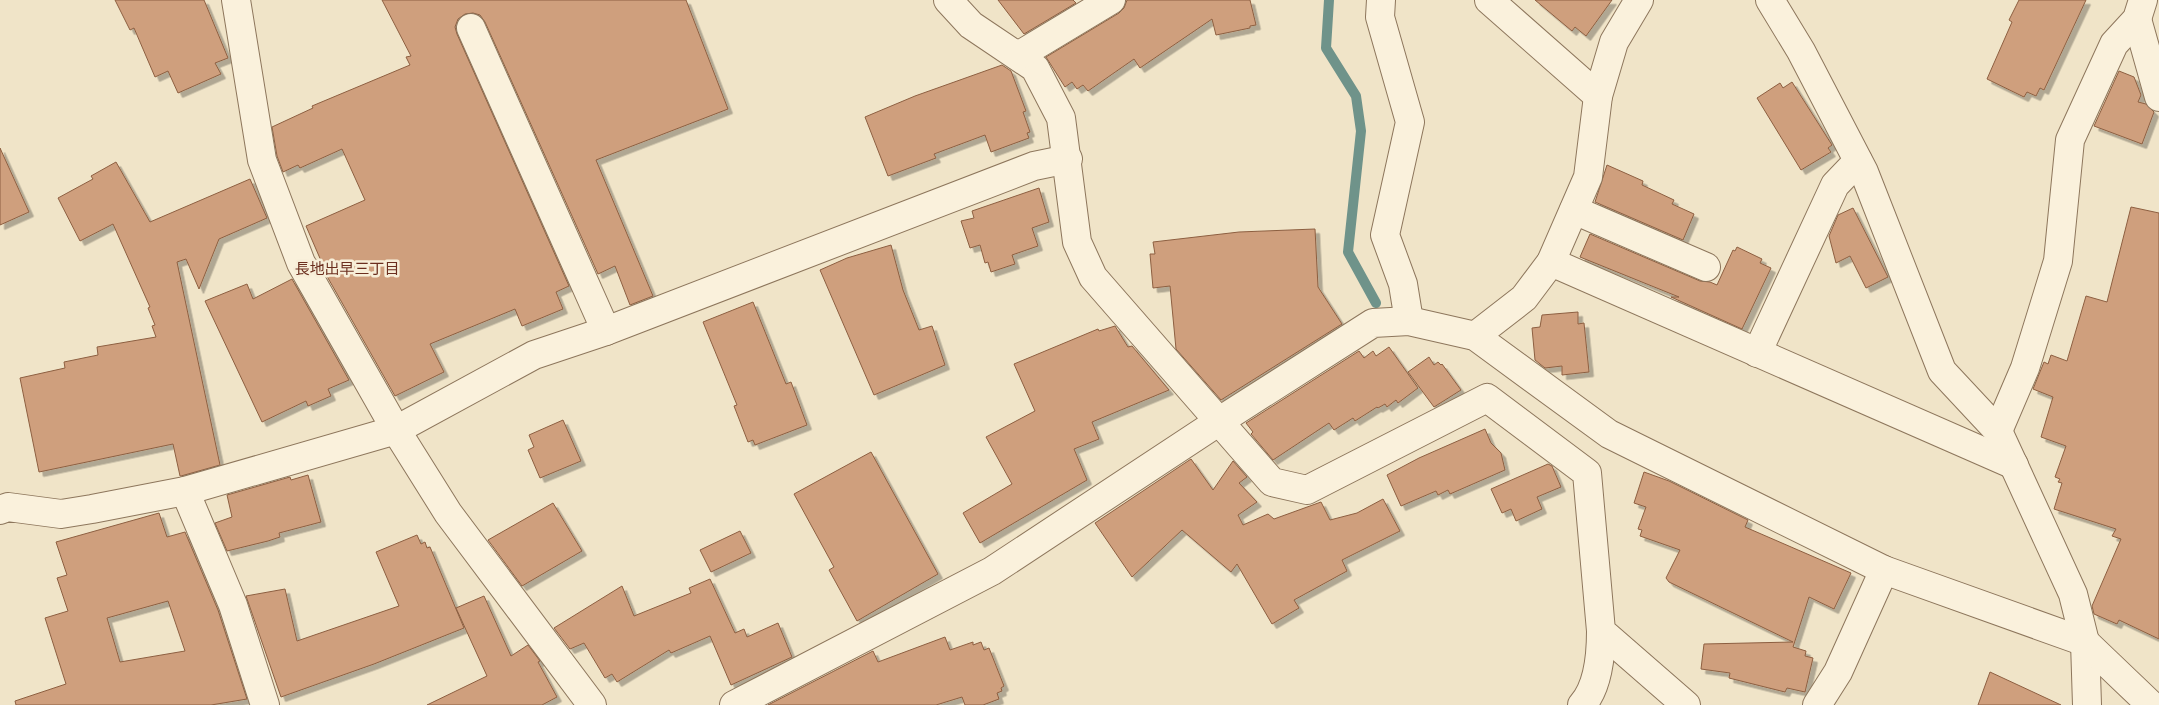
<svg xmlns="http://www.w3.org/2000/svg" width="2159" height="705" font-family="'Source Serif 4','Noto Sans JP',serif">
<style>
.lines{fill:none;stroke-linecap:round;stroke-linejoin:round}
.stream{stroke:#6f938a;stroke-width:10}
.building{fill:#cf9f7d;stroke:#8d5f41;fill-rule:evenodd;filter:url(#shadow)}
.minor-casing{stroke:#8d765c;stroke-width:30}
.minor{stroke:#faf1dc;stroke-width:28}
.labels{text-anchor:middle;stroke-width:5;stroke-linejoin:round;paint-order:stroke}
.neighbourhood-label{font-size:15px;fill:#6b2e1e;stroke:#f7eed8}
</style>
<defs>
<filter id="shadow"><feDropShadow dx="4.5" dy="4.5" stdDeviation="0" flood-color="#0004"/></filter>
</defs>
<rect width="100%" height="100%" fill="#f0e4c8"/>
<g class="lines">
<!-- stream -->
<path class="stream" d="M1329 0 1326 48 1356 96 1361 131 1348 252 1376 303"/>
</g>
<!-- building -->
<g class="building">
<path d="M115 0H204L228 58 215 63 221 74 178 93 168 71 155 77 134 28 130 30Z"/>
<path d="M382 0H686L728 109 596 160 653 296 630 305 615 266 598 274 485 22 480 15 473 13 465 14 458 19 455 27 457 34 569 286 556 292 563 309 522 326 515 309 430 344 444 372 395 396 320 264 322 263 306 226 365 200 342 149 300 168 298 165 283 172 277 156 272 127 313 108 312 106 410 65 406 57 411 56Z"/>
<path d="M998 0H1073L1076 3 1024 34Z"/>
<path d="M1127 0H1250L1256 25 1250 26V28L1216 35 1212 19 1140 68 1134 59 1088 91 1083 85 1077 89 1072 82 1065 87 1046 57 1119 13 1124 8Z"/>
<path d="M1535 0H1612L1586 36 1575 27 1572 31Z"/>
<path d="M2019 0H2086L2044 90 2040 88 2036 96 2027 92 2024 97 1987 79 2012 22 2009 20Z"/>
<path d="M1002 65 1011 71 1026 111 1023 112 1030 132 1027 133 1029 138 991 152 985 135 934 154 936 158 888 176 865 117 915 96Z"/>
<path d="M2119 71 2134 77 2141 95 2138 102 2146 104 2154 112 2142 144 2094 126Z"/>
<path d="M1792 82 1832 145 1828 148 1831 152 1801 170 1757 98 1780 83 1783 88Z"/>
<path d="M0 148 29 212 0 225Z"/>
<path d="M116 162 150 222 250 179 267 218 219 239 199 289 186 259 177 262 220 465 181 476H180L173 444 39 472 20 378 65 368 64 362 98 355 97 347 156 337 152 326 155 325 148 308 150 307 113 224 80 241 58 198 93 179 91 176Z"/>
<path d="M1607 165 1643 181 1642 185 1674 200 1672 204 1694 214 1683 240 1595 202Z"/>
<path d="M1039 188 1049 222 1032 228 1038 246 1012 255 1015 264 991 272 988 262 985 263 980 245 970 248 961 221 974 218 972 211Z"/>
<path d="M2131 207 2159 213V639L2119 620 2117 624 2094 614 2092 606 2121 539 2112 536 2116 529 2054 509 2062 483 2058 482 2060 479 2055 477 2066 446 2041 437 2053 397 2033 389 2044 362 2048 364 2051 355 2067 361 2086 296 2107 302Z"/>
<path d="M1853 208 1888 277 1866 288 1850 256 1836 263 1829 236 1838 215Z"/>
<path d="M1315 229 1318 287 1342 324 1221 400 1176 349 1170 286 1153 288 1150 254H1155L1153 242 1239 232Z"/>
<path d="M1590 234 1700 281 1710 282 1717 285 1733 250 1735 251 1737 247 1762 259 1760 263 1771 268 1742 329 1671 297H1679L1580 257Z"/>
<path d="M891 245 903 290 919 330 932 326 945 365 874 395 820 270 847 258Z"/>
<path d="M292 279 349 380 328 389 331 396 308 406 306 401 262 422 205 301 247 284 253 299Z"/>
<path d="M753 302 786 384 791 382 807 425 755 445 753 440 748 442 734 406 737 405 703 322Z"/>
<path d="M1578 312V324L1584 323 1589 372 1562 375V366L1545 368 1535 360 1532 328 1540 327 1542 315Z"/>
<path d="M1115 326 1128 347 1132 346 1169 390 1092 422 1099 439 1074 449 1087 480 980 543 963 513 1012 484 986 437 1035 411 1014 364 1098 329 1099 331Z"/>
<path d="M1389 347 1418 388 1398 403 1396 400 1387 407 1385 404 1378 408 1377 407 1355 421 1353 418 1334 430 1329 423 1273 460 1251 434 1253 432 1246 423 1359 351 1364 358 1373 351 1376 356Z"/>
<path d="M1429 357 1434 365 1438 362 1441 365 1442 364 1461 390 1434 407 1408 372Z"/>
<path d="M563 420 581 461 540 478 528 450 534 447 529 435Z"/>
<path d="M1485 429 1491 443 1501 453 1505 470 1450 494 1448 490 1438 495 1436 491 1401 506 1387 475 1419 458Z"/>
<path d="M871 452 938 574 857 621 829 570 834 567 794 494Z"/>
<path d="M1191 459 1213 490 1233 461 1247 477 1239 483 1257 502 1238 515 1243 525 1268 514 1274 519 1321 502 1330 520 1357 513 1383 499 1400 531 1342 560 1347 571 1294 600 1299 608 1272 624 1237 564 1231 572 1182 530 1132 577 1095 523Z"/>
<path d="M1548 464 1552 466 1561 487 1537 497 1542 509 1516 521 1511 509 1502 513 1491 489Z"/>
<path d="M1644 472 1669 481 1748 520 1745 527 1851 573 1834 609 1809 597 1793 647 1806 651 1805 656 1813 658 1805 692 1787 688 1785 692 1729 678 1730 673 1701 669 1704 644 1793 642 1669 582 1666 578 1680 550 1640 536 1642 530 1638 529 1646 507 1634 503Z"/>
<path d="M308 475 321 522 279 533 280 537 268 541 227 551 215 523 232 517 227 495 290 477 291 480Z"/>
<path d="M553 503 582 551 522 586 488 540Z"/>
<path d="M159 513 167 537 185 532 218 610 247 699 211 705H16L15 701 66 684 45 618 68 611 57 578 67 575 56 542ZM168 601 185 651 120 662 107 618Z"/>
<path d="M740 531 751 553 711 572 700 550Z"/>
<path d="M417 535 421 544 425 542 427 548 430 547 464 628 374 664 281 697 246 596 285 589 297 641 399 606 376 552Z"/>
<path d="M710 579 735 633 744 629 747 637 778 623 792 657 731 685 710 636 671 653 669 650 617 682 612 674 605 678 584 643 570 649 554 628 622 586 634 616 691 593 689 588Z"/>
<path d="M484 596 511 656 528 645 540 661 538 662 557 697 542 705H427L487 676 456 608Z"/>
<path d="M945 637 950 650 973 642V645L981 642 984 650 989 648 1004 686 1001 688 1002 691 997 693 999 699 983 705H965L962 697 936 705H768L873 651 878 662Z"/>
<path d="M1990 672 2061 705H1978Z"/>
</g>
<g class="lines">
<!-- minor casing -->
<g class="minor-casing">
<g id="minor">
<path d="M236 0 262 160 301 263 396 430 448 513 592 705"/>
<path d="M948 0 971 25 1035 68 1061 118 1077 242 1093 277 1272 482 1307 490 1487 398 1587 473 1601 631 1686 705"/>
<path d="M1381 0 1380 17 1410 122 1385 235 1403 284 1409 321"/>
<path d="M1489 0 1598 96"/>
<path d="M1770 0 1801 51 1864 172 1942 371 1998 431 2073 594 2085 642 2087 705"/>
<path d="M2137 19 2159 97"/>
<path d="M471 28 606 331"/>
<path d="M1018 56 1111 0"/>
<path d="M1574 210 1706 267"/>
<path d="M1551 262 2014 465"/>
<path d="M1475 336 1524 298 1551 262 1588 177 1598 96 1614 42 1639 0"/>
<path d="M1757 353 1835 185 1858 161"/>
<path d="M1998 431 2025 368 2058 261 2070 140 2114 44 2137 19 2143 0"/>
<path d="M185 491 233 605 265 705"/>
<path d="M0 510 8 507 61 514 92 509 185 491 396 430 534 355 606 331 1034 166 1068 159"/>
<path d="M734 705 992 571 1218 422 1373 323 1409 321 1475 336 1609 434 1884 570 2085 642 2151 705"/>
<path d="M1582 705C1598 687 1601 654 1601 631"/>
<path d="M1817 705 1838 672 1884 570"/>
</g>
</g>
<!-- minor -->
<use href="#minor" class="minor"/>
</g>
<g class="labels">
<!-- neighbourhood labels -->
<g class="neighbourhood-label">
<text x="347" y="274">長地出早三丁目</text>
</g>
</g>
</svg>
